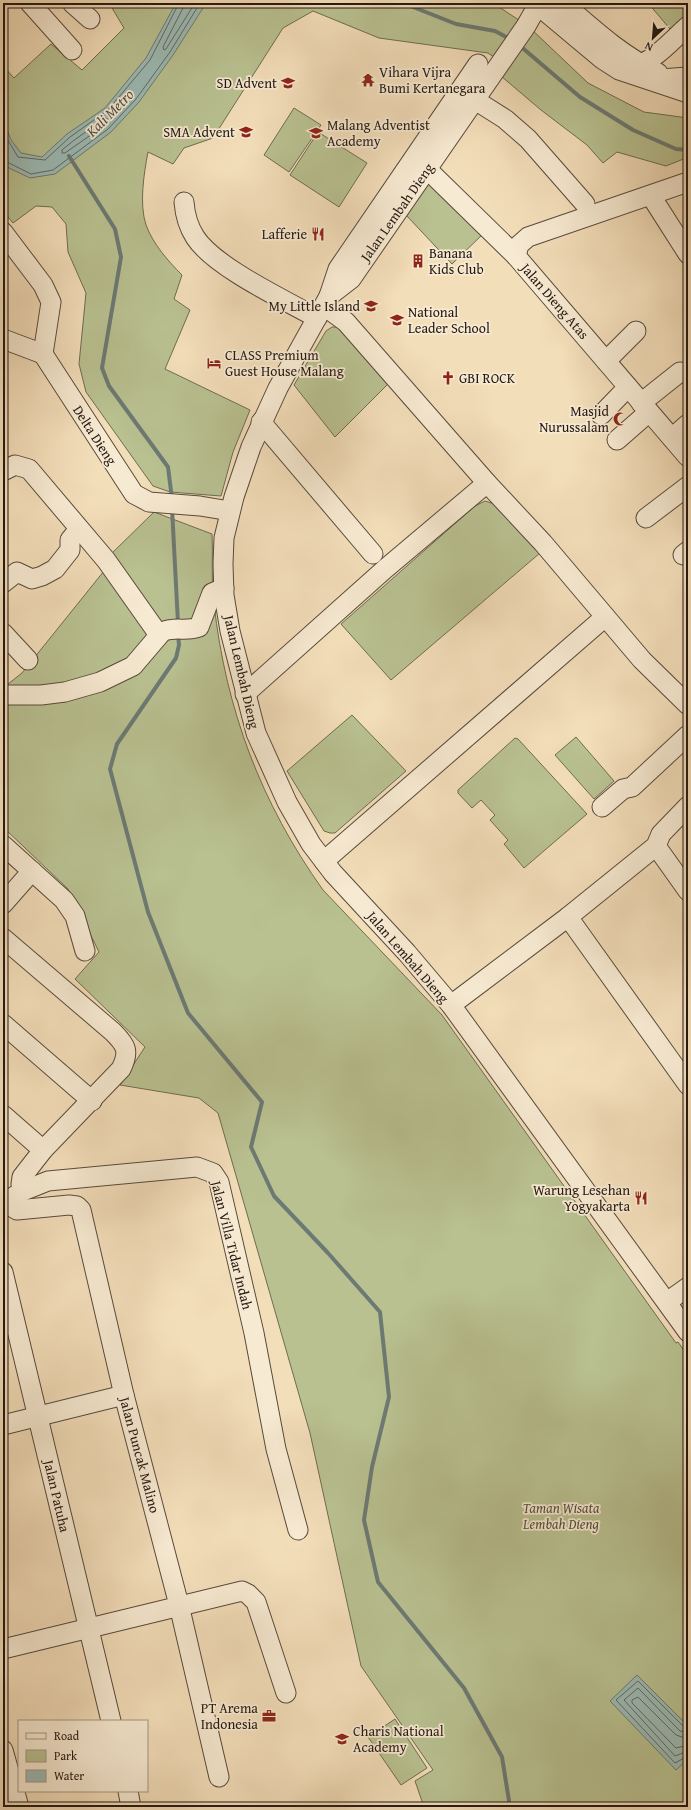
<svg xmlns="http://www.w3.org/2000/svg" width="691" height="1810" font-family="'Gentium Book Plus',serif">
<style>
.green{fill:#b9c191;stroke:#6e6c52}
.water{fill:#9cbbb5;stroke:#6c7a74}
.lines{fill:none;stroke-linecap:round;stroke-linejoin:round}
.shore{stroke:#606a64;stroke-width:1}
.stream{stroke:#6c7a74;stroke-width:4}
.minor-casing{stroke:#584a3c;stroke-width:21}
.minor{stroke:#f7ead2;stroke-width:19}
.labels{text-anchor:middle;stroke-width:3.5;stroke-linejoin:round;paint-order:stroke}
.poi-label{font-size:14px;fill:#241812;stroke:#f7ead2;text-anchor:start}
.street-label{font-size:14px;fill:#241812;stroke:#f7ead2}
.park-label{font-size:14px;font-style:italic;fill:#514b38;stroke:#f7ead2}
.water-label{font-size:15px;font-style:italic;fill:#4e514b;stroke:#f7ead2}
</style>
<rect width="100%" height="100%" fill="#f3deba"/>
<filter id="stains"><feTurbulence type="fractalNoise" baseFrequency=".005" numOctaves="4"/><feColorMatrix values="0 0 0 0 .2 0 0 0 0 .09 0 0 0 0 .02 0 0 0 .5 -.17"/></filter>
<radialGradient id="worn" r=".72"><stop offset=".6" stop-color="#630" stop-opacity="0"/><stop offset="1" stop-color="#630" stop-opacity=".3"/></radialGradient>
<!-- green -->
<g class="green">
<path d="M109 3H496L499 7 528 26 588 83 644 112 688 118V162L686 158 666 166 617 152 603 163 587 145 541 110 501 76 509 67 488 53 379 38 313 11 283 28 213 138 184 148 173 164 148 152C144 173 139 204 146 225 153 244 168 261 182 275L174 299 190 310 165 369 250 410 233 452 221 496 170 492 153 486 86 392 79 364 86 293 68 252 66 224 52 207 36 206 13 223 3 211V66L14 78 51 44 82 70 124 28Z"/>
<path d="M648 3H688V13L670 29Z"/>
<path d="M294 108 321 125 289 172 264 155Z"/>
<path d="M318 132 367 163 339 207 290 175Z"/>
<path d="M429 180 484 233 452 264 406 215Z"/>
<path d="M332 327H339L389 383 335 437 294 385 326 331Z"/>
<path d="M485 501 498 505 540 553 391 680 341 624 475 506Z"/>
<path d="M154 512 212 534C213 557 211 582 214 604 226 710 261 803 323 890L442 1015 676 1343 678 1342 688 1356V1807H424L415 1781 433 1770 361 1666 310 1433 218 1113 199 1098 120 1085 145 1047 75 979 99 952 68 889 3 827V701C27 706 69 700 92 692 113 686 134 670 150 656L145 646 128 664 83 683 61 689 3 690V688L22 673 112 561 108 557Z"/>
<path d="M352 715 406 771 335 833H330L324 831 287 771Z"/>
<path d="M576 737 614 781 594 799 555 755Z"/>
<path d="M515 738 518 739 587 814 524 868 504 844 508 840 490 820 495 815 481 800 472 808 458 793V790Z"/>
<path d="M395 1719 427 1768 401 1785 368 1737Z"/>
</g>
<!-- water -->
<g class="water">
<path d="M176 3H204L203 8 173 55 139 102 111 132 55 174 30 178 9 168 3 162V119L11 140 21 153 42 157 67 134 105 108 146 58Z"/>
<path d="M637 1675 688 1726V1759L676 1770 610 1701Z"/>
</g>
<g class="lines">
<!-- shore -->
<g class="shore">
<path d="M184 3 183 8 163 47 164 50 166 49 195 3"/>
<path d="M106 118 109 120 105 125 65 153H62V150L73 141Z"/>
<path d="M3 132 18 157 45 160 70 137 108 110 150 60 179 3"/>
<path d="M3 160 31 174 53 170 108 129 136 99 170 52 200 3"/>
<path d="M688 1728 684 1727 638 1681 616 1700 675 1763 688 1756"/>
<path d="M688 1733 680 1731 638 1688 624 1700 675 1756 688 1751"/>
<path d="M688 1739 676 1735 638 1697 632 1700V1703L676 1748 688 1745"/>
</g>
<!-- stream -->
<g class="stream">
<path d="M403 3 456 24 495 31 510 39"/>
<path d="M519 45 580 97 633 130 676 149 688 150"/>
<path d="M69 156 115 229 121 257 102 368 109 386 168 467 172 499"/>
<path d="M172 508 178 623"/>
<path d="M178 634 179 645 176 658 117 744 110 769 148 912 188 1013 262 1102 251 1147 274 1196 328 1253 380 1312 389 1397 372 1467 364 1520 378 1582 464 1688 502 1757 510 1807"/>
</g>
<!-- minor casing -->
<g class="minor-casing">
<g id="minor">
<path d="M30 3 72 50"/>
<path d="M72 3 90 19"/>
<path d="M535 3 602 59 619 70 688 93"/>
<path d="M563 3C594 30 621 55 658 73"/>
<path d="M478 64 338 269 329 296 278 388 251 447 234 497 224 538 223 564 224 595 230 631 256 733 287 802 311 844 333 873 407 953 451 1005 688 1332"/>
<path d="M632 67C654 62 672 40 688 26"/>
<path d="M660 79 688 77"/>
<path d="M475 100 505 119 528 139 585 204"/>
<path d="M427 169 516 256 688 457"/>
<path d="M651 196 688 254"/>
<path d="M184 202C185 215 188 226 195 237 214 267 285 300 317 318"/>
<path d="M3 232 43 285 51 302 43 354 134 494 149 502 200 506 230 511"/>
<path d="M516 256 519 245 528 237 688 182"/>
<path d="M329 296 351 279 526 26 539 3"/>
<path d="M324 306 346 322 487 483 543 543 642 660 688 705"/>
<path d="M3 339 43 354"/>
<path d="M606 361 636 331"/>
<path d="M641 403 680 372"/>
<path d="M601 415 628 387"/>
<path d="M261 422 373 554"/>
<path d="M672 438 688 424"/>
<path d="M617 440 649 412"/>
<path d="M3 471 15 465 29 469 106 560 159 635"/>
<path d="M646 518 688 486"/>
<path d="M683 555 688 551"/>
<path d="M3 583 17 572 32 579 42 576 55 569 70 550V540L79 529"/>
<path d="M3 633 28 660"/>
<path d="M245 694 385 569 487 483"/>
<path d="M3 695H41L65 692 100 682 133 666 162 632C174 626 187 632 199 627L212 593 224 588"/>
<path d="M602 807 623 789 632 787 688 735"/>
<path d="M3 845 64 900 75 916 85 951"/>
<path d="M656 846 688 891"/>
<path d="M324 861 605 617"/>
<path d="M3 904 32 871"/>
<path d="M568 917 688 1085"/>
<path d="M3 938 113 1032C126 1045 130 1051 121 1069L43 1150 22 1177 21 1184 23 1191"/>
<path d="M451 1005 568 917 656 846 661 834 688 806"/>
<path d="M3 1024 92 1101"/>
<path d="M3 1115 43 1150"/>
<path d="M10 1199 12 1207 17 1210 69 1205 77 1206 81 1210 124 1395 179 1605 219 1777"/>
<path d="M3 1203 23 1191 48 1181 197 1167 213 1173 219 1182 254 1333 276 1449 298 1530"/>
<path d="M3 1272 111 1721"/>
<path d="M667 1302 688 1287"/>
<path d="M3 1425 124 1395"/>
<path d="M3 1649 242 1591 248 1594 256 1602 286 1693"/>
<path d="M3 1750 19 1807"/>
<path d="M128 1791 131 1807"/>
</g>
</g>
<!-- minor -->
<use href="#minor" class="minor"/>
</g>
<!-- icons -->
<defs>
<g id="temple-bare" transform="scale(1.08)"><path d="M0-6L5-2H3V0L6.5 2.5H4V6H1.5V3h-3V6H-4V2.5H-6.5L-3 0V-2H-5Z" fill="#8f2418" stroke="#f7ead2" stroke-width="2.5" paint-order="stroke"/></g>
<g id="school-bare" transform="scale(1.08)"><path d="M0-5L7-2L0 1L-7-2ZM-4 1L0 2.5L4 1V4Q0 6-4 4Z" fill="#8f2418" stroke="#f7ead2" stroke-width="2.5" paint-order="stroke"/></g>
<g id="restaurant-bare" transform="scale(1.08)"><path d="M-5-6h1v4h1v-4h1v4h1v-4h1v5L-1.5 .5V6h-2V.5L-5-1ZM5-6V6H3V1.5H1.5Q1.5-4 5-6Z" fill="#8f2418" stroke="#f7ead2" stroke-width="2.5" paint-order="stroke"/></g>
<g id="building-bare" transform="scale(1.08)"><path d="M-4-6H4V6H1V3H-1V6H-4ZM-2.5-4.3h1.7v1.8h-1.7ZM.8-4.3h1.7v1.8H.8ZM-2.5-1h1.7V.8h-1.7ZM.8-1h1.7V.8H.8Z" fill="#8f2418" stroke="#f7ead2" stroke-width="2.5" paint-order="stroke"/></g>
<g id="hotel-bare" transform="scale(1.08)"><path d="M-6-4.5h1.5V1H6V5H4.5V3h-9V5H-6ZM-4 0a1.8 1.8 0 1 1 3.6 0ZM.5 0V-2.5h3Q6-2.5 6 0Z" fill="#8f2418" stroke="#f7ead2" stroke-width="2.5" paint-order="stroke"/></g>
<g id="church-bare" transform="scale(1.08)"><path d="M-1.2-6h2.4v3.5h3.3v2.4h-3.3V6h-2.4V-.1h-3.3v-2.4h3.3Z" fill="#8f2418" stroke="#f7ead2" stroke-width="2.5" paint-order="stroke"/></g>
<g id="mosque-bare" transform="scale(1.08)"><path d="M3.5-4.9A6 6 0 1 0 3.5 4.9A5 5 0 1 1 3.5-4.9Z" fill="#8f2418" stroke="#f7ead2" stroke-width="2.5" paint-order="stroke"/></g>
<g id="office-bare" transform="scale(1.08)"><path d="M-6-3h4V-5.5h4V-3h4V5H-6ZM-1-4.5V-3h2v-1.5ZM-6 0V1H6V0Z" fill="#8f2418" stroke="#f7ead2" stroke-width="2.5" paint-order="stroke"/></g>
</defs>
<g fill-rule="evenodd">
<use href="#temple-bare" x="368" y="80"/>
<use href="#school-bare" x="288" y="83"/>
<use href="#school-bare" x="246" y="132"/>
<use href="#school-bare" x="316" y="133"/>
<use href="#restaurant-bare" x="318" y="234"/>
<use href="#building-bare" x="418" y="261"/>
<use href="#school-bare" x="371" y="306"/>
<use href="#school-bare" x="397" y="320"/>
<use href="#hotel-bare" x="214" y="363"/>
<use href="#church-bare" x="448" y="378"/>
<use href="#mosque-bare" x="620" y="419"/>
<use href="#restaurant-bare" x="641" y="1198"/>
<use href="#office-bare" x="269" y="1716"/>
<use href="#school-bare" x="342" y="1739"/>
</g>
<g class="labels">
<!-- poi labels -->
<g class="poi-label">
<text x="379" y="77">Vihara Vijra<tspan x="379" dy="16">Bumi Kertanegara</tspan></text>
<text x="277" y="88" text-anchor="end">SD Advent</text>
<text x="327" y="130">Malang Adventist<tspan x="327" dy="16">Academy</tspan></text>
<text x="235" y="137" text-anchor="end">SMA Advent</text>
<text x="307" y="239" text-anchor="end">Lafferie</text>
<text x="429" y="258">Banana<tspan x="429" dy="16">Kids Club</tspan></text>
<text x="360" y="311" text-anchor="end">My Little Island</text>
<text x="408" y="317">National<tspan x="408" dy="16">Leader School</tspan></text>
<text x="225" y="360">CLASS Premium<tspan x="225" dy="16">Guest House Malang</tspan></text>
<text x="459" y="383">GBI ROCK</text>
<text x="609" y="416" text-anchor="end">Masjid<tspan x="609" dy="16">Nurussalam</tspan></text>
<text x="630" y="1195" text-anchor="end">Warung Lesehan<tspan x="630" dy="16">Yogyakarta</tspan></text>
<text x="258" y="1713" text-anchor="end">PT Arema<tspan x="258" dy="16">Indonesia</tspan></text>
<text x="353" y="1736">Charis National<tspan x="353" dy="16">Academy</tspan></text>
</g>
<!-- street labels -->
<g class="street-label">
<text transform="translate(397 212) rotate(-55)" y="5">Jalan Lembah Dieng</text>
<text transform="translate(555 301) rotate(49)" y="5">Jalan Dieng Atas</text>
<text transform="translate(95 435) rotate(57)" y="5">Delta Dieng</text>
<text transform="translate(242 672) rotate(77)" y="5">Jalan Lembah Dieng</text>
<text transform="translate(408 957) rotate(49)" y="5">Jalan Lembah Dieng</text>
<text transform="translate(232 1245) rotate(76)" y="5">Jalan Villa Tidar Indah</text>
<text transform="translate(140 1455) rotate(75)" y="5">Jalan Puncak Malino</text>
<text transform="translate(57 1496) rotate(77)" y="5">Jalan Patuha</text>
</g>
<!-- park labels -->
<g class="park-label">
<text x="561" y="1513">Taman Wisata<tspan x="561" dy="16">Lembah Dieng</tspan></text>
</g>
<!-- water labels -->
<g class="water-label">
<text transform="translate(110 113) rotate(-45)" y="5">Kali Metro</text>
</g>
</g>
<!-- margin -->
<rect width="691" height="1810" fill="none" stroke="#f3deba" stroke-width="16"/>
<rect x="4" y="4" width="683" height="1802" fill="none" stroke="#241812" stroke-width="2"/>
<rect x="8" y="8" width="675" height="1794" fill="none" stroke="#241812"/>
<!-- legend -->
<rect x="18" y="1720" width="130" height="72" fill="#f7ead2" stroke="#a39685"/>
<rect x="26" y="1733" width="20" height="6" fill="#f7ead2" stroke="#a39685"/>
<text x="54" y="1740" font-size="12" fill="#241812">Road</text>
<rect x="26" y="1750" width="20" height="12" fill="#b9c191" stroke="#a39685"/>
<text x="54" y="1760" font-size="12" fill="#241812">Park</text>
<rect x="26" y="1770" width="20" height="12" fill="#9cbbb5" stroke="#a39685"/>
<text x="54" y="1780" font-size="12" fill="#241812">Water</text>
<!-- north arrow -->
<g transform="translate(653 38) rotate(206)" stroke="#f7ead2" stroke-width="3" paint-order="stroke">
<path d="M0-3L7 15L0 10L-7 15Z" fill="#241812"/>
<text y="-6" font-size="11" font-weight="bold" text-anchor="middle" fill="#241812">N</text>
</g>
<rect width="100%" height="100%" filter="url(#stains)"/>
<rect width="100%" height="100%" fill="url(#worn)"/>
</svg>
